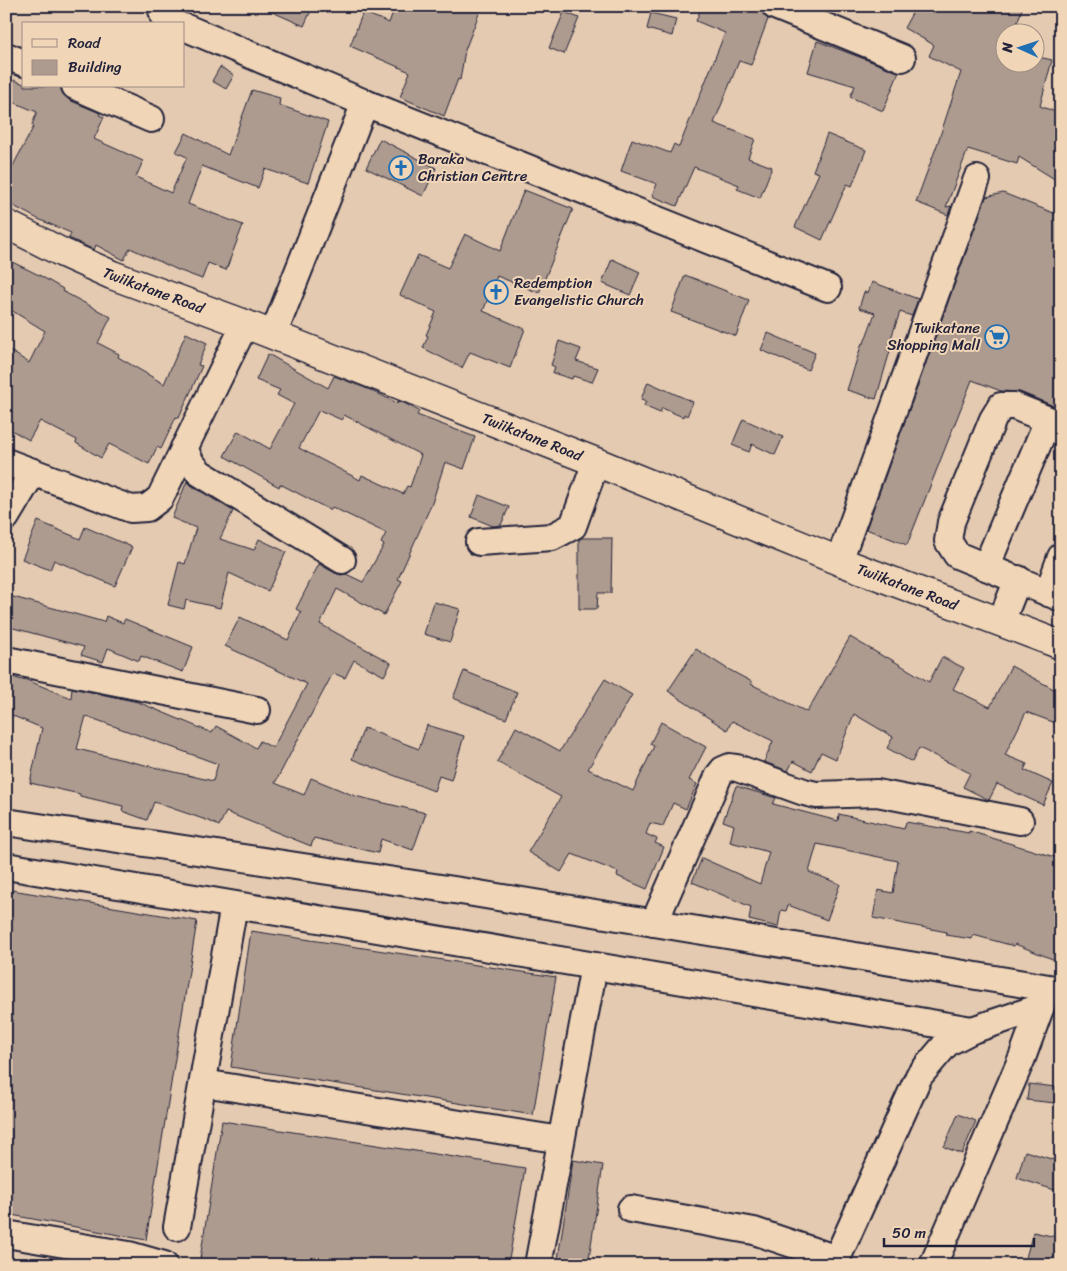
<svg xmlns="http://www.w3.org/2000/svg" width="1067" height="1271" font-family="Sriracha,sans-serif">
<style>
.building{fill:#ae9b8f;stroke:#22223b;fill-rule:evenodd}
.lines{fill:none;stroke-linecap:round;stroke-linejoin:round}
.minor-casing{stroke:#22223b;stroke-width:30}
.major-casing{stroke:#22223b;stroke-width:31}
.minor{stroke:#f0d5b7;stroke-width:26}
.major{stroke:#f0d5b7;stroke-width:28}
.labels{text-anchor:middle;stroke-width:4;stroke-linejoin:round;paint-order:stroke}
.poi-label{font-size:15px;fill:#22223b;stroke:#f0d5b7;text-anchor:start}
.street-label{font-size:15px;fill:#22223b;stroke:#f0d5b7}
</style>
<rect width="100%" height="100%" fill="#e4cab0"/>
<filter id="ink" filterUnits="userSpaceOnUse"><feTurbulence type="fractalNoise" baseFrequency=".02" numOctaves="2"/><feDisplacementMap in="SourceGraphic" scale="10" xChannelSelector="R" yChannelSelector="G"/><feConvolveMatrix kernelMatrix="1 2 1 2 8 2 1 2 1" color-interpolation-filters="sRGB"/></filter>
<g filter="url(#ink)">
<!-- building -->
<g class="building">
<path d="M259 6H313L304 26Z"/>
<path d="M395 6H482L465 50 460 80 458 79 444 116 400 97 410 72 350 46 363 12 389 23Z"/>
<path d="M702 6H746L762 12 768 19 751 65 739 61 714 123 755 139 748 158 772 167 760 198 737 189 739 185 694 167 677 206 652 196 657 184 621 171 632 139 670 153 674 144 679 147 725 33 696 21Z"/>
<path d="M916 6H1023L1014 32H1004V62H1034V56L1052 60 1040 106 1061 114V183L1019 157 1017 164 968 149 946 207 951 206 948 215 916 202 937 145 961 72 929 56 934 45 904 28Z"/>
<path d="M564 12 579 18 564 54 549 48Z"/>
<path d="M651 13 676 19 672 36 647 29Z"/>
<path d="M817 41 899 72 883 111 850 97 855 86 808 72Z"/>
<path d="M220 67 234 75 226 89 212 81Z"/>
<path d="M14 80 24 84V86H60L63 94 69 100 100 113 99 115 104 117 94 139 143 161 136 177 171 193 187 157 176 152 186 133 228 155 252 90 280 98 279 105 328 122 308 183 265 169 258 188 202 166 188 204 243 225 226 270 208 263 202 279 178 270 130 248 124 260 96 245 94 250 69 238 71 233 38 219 6 202V179L34 126 32 125 37 112 6 99Z"/>
<path d="M827 134 866 150 852 186 847 184 822 240 795 227 819 173 813 171Z"/>
<path d="M380 139 436 168 423 196 366 168Z"/>
<path d="M524 190 573 209 539 293 497 276 483 311 525 329 510 368 470 352 462 368 423 348 428 336 426 335 436 312 400 295 418 255 448 268 465 234 500 251Z"/>
<path d="M1003 193 1061 216V409L1020 392 1001 391 972 380 907 545 866 529 986 197Z"/>
<path d="M6 259 39 275 63 289 62 291 111 317 98 343 119 354 118 357 164 384 186 333 207 343 198 365 202 366 179 418 176 417 161 449 157 447 149 464 109 444 101 458 76 443 77 440 40 421 29 440 6 427V348L29 363 45 331 6 307Z"/>
<path d="M612 259 640 272 630 295 602 283Z"/>
<path d="M685 275 749 300 736 336 671 312Z"/>
<path d="M872 282 918 299 912 316 900 312 887 350 890 351 876 399 847 390 862 343H864L875 313 859 308 864 292 868 293Z"/>
<path d="M768 333 815 353 808 370 761 350Z"/>
<path d="M559 341 581 349 576 361 598 368 592 382 573 376 572 379 553 373 555 367 551 365Z"/>
<path d="M268 354 328 388 334 376 373 391 397 403 398 401 404 403 419 411 417 415 475 437 464 469 445 462 432 503 398 579 402 581 384 615 337 589 320 624 391 663 384 676 354 660 345 678 333 673 275 783 304 795 311 778 355 796 426 813 413 850 381 839 378 853 314 838 311 846 226 812 219 826 209 821 154 802 147 820 122 811 123 806 80 796V794L30 783 42 728 6 713V675L22 680 24 679 71 698 72 688 138 702 212 733 216 726 256 748 260 741 273 748 307 684 225 646 240 617 288 640 301 612 296 609 319 564 335 573 341 575 346 574 363 582 384 545 381 543 386 533 332 507 330 510 280 484 279 487 224 456 238 431 270 449 294 404 277 395 280 390 256 380ZM319 410 342 420 344 415 421 455 410 487 407 486 403 494 362 475 360 480 299 448ZM86 716 218 764 213 781 77 749Z"/>
<path d="M648 382 693 402 687 416 684 414 683 417 662 408 660 413 644 406 646 401 641 399Z"/>
<path d="M743 419 783 437 775 455 752 444 749 452 732 445Z"/>
<path d="M187 481 192 486 233 511 220 539 254 550 259 539 286 552 268 591 229 573 220 608 186 600 184 609 168 605 179 562 185 564 196 528 172 518Z"/>
<path d="M479 495 509 507 501 525 493 526 471 517Z"/>
<path d="M38 521 80 539 85 527 132 547 115 586 54 560 50 570 22 559Z"/>
<path d="M581 538H612L611 593H598L597 609H579V540Z"/>
<path d="M6 595 104 622 106 616 123 623 125 619 193 647 183 672 141 656 139 661 108 648 103 662 81 655 84 647 6 626Z"/>
<path d="M434 602 460 609 450 642 424 634Z"/>
<path d="M850 637 886 658 887 657 929 682 942 657 964 668 953 689 990 707 1011 666 1061 693V725L1026 712 1005 755 1027 764 1024 770 1053 783 1043 805 997 784 989 800 963 787 970 773 919 748 912 762 887 748 893 737 854 714 836 759 821 752 812 771 793 761 788 771 764 762 773 741 732 721 727 730 668 691 696 649 726 668 752 682 751 684 807 712Z"/>
<path d="M464 671 517 692 506 719 453 698Z"/>
<path d="M605 679 632 695 588 769 633 791 654 746 650 744 661 722 706 747 689 780 697 784 686 809 673 803 663 826 650 823 646 834 657 839 655 843 664 847 647 889 617 876 618 872 572 854 561 872 528 852 561 797 497 762 516 727 560 751Z"/>
<path d="M427 725 464 736 451 780 439 776 434 791 352 759 364 728 419 749Z"/>
<path d="M736 786 776 798 773 804 838 821 839 814 904 829 906 822 969 833V831L1061 859V947L1055 960 1015 944 1014 946 973 935 972 939 946 935 947 932 873 918 878 890 893 893 898 861 817 844 809 872 840 884 827 920 788 905 786 911 781 910 778 927 749 920 751 907 692 882 702 858 760 884 769 852 730 842 734 825 723 821Z"/>
<path d="M6 889 197 921 146 1240 6 1214Z"/>
<path d="M251 931 556 977 533 1115 231 1067Z"/>
<path d="M1029 1084 1056 1087 1055 1103 1027 1100Z"/>
<path d="M958 1114 976 1121 962 1154 944 1147Z"/>
<path d="M222 1121 525 1168 508 1265H199Z"/>
<path d="M1025 1151 1061 1162V1192L1017 1178Z"/>
<path d="M573 1160 603 1165 588 1265H557Z"/>
<path d="M1033 1232 1061 1238V1265H1024Z"/>
</g>
<g class="lines">
<!-- minor casing -->
<g class="minor-casing">
<g id="minor">
<path d="M161 6 164 18 176 24"/>
<path d="M775 6 902 58"/>
<path d="M184 27 365 103"/>
<path d="M6 56 24 63"/>
<path d="M75 86 151 119"/>
<path d="M273 335 365 103 828 288"/>
<path d="M1061 425 1014 406H1001L993 419 951 522 948 541 957 555 1061 598"/>
<path d="M184 448 191 463 200 473 342 560"/>
<path d="M6 462 131 509 147 508 160 498 245 324"/>
<path d="M6 517 33 472"/>
<path d="M479 542 552 537 573 526 596 462"/>
<path d="M839 561 977 179"/>
<path d="M986 567 1048 420"/>
<path d="M1048 593 1061 557"/>
<path d="M1001 622 1018 579"/>
<path d="M6 660 257 710"/>
<path d="M6 822 467 892 1061 990"/>
<path d="M6 866 972 1030"/>
<path d="M654 923 719 775 723 770 730 767 737 768 804 792 816 795 877 793 1020 821"/>
<path d="M203 1083 561 1140"/>
<path d="M631 1209 754 1231 837 1259"/>
<path d="M177 1227 234 905"/>
<path d="M6 1234 129 1255 164 1265"/>
<path d="M538 1265 594 966"/>
<path d="M834 1265 919 1076 947 1043 972 1030 1041 1007"/>
<path d="M933 1265 1022 1058 1045 995"/>
</g>
</g>
<!-- major casing -->
<g class="major-casing">
<g id="major">
<path id="s1" d="M6 224 63 253 112 275 245 324 596 462 839 561 1061 645"/>
</g>
</g>
<!-- minor -->
<use href="#minor" class="minor"/>
<!-- major -->
<use href="#major" class="major"/>
</g>
</g>
<!-- icons -->
<defs>
<g id="church-ring" transform="scale(1.25)"><circle r="9.5" fill="#f0d5b7" stroke="#1f6fb2" stroke-width="1.5"/><path d="M-1.2-6h2.4v3.5h3.3v2.4h-3.3V6h-2.4V-.1h-3.3v-2.4h3.3Z" fill="#1f6fb2"/></g>
<g id="supermarket-ring" transform="scale(1.25)"><circle r="9.5" fill="#f0d5b7" stroke="#1f6fb2" stroke-width="1.5"/><path d="M-6-5.5h2.5l.6 2H6L4.5 2H-2.5L-4.4-4H-6ZM-1.5 3.2a1.3 1.3 0 1 0 .1 0ZM3 3.2a1.3 1.3 0 1 0 .1 0Z" fill="#1f6fb2"/></g>
</defs>
<g fill-rule="evenodd">
<use href="#church-ring" x="401" y="168"/>
<use href="#church-ring" x="496" y="292"/>
<use href="#supermarket-ring" x="997" y="337"/>
</g>
<g class="labels">
<!-- poi labels -->
<g class="poi-label">
<text x="418" y="164">Baraka<tspan x="418" dy="17">Christian Centre</tspan></text>
<text x="514" y="288">Redemption<tspan x="514" dy="17">Evangelistic Church</tspan></text>
<text x="980" y="333" text-anchor="end">Twikatane<tspan x="980" dy="17">Shopping Mall</tspan></text>
</g>
<!-- street labels -->
<g class="street-label">
<text dy="5" stroke="none"><textPath href="#s1" startOffset="162">Twiikatane Road</textPath></text>
<text dy="5" stroke="none"><textPath href="#s1" startOffset="568">Twiikatane Road</textPath></text>
<text dy="5" stroke="none"><textPath href="#s1" startOffset="972">Twiikatane Road</textPath></text>
</g>
</g>
<!-- margin -->
<rect width="1067" height="1271" fill="none" stroke="#f0d5b7" stroke-width="25"/>
<rect x="12" y="12" width="1042" height="1246" fill="none" stroke="#22223b" stroke-width="2" filter="url(#ink)"/>
<!-- legend -->
<rect x="22" y="22" width="162" height="65" fill="#f0d5b7" stroke="#9e8d85"/>
<rect x="32" y="39" width="25" height="8" fill="#f0d5b7" stroke="#9e8d85"/>
<text x="68" y="48" font-size="15" fill="#22223b">Road</text>
<rect x="32" y="60" width="25" height="15" fill="#ae9b8f" stroke="#9e8d85"/>
<text x="68" y="72" font-size="15" fill="#22223b">Building</text>
<!-- north arrow -->
<g transform="translate(1020 48) rotate(273)"><circle r="24" fill="#f0d5b7" stroke="#9e8d85"/>
<path d="M0-4L9 19L0 12L-9 19Z" fill="#1f6fb2"/>
<text y="-8" font-size="14" font-weight="bold" text-anchor="middle" fill="#22223b">N</text>
</g>
<!-- scale -->
<path d="M884 1238v8h150v-8" fill="none" stroke="#22223b" stroke-width="2.5"/>
<text x="892" y="1238" font-size="15" fill="#22223b" stroke="#f0d5b7" stroke-width="4" paint-order="stroke">50 m</text>
</svg>
